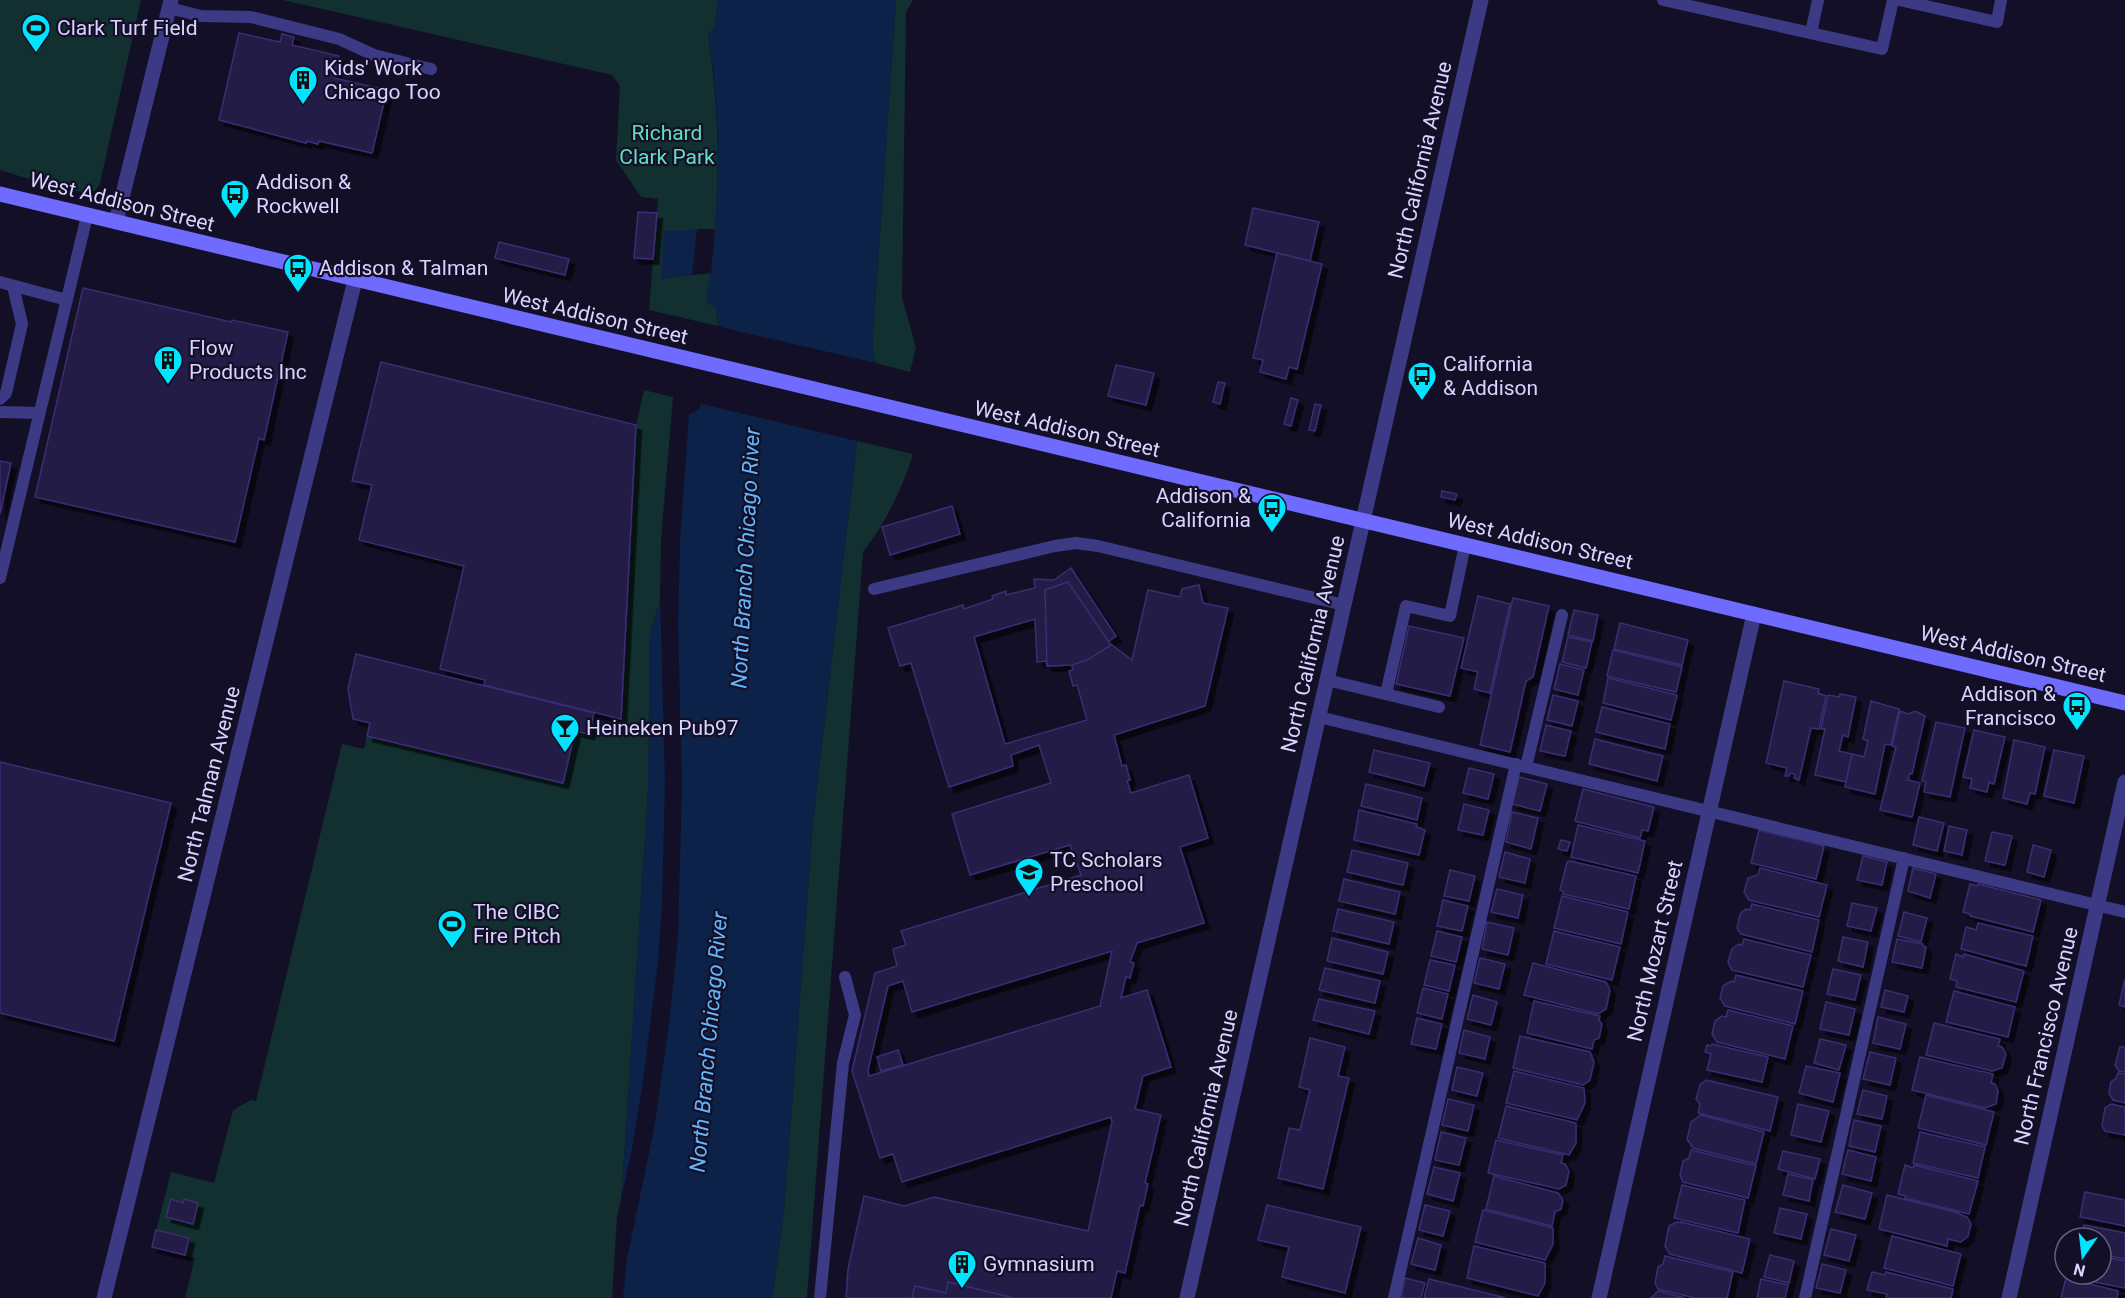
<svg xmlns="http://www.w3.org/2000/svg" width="2125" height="1298" viewBox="0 0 2125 1298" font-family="Roboto,sans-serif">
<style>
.green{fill:#12302f}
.water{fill:#0c2248}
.pier{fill:#130f26}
.building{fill:#241b47;stroke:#3b2d73;stroke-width:1.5;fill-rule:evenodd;filter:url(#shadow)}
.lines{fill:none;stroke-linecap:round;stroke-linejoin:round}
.service{stroke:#3d3a85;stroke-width:12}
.minor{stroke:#3d3a85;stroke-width:15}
.tertiary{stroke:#3d3a85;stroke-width:15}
.secondary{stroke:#6f6bff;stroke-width:15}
.labels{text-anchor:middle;stroke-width:4.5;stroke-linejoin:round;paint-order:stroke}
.poi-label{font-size:21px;fill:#d9d4ff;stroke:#130f26;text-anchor:start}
.park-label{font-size:21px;fill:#5fe0c0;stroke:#130f26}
.street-label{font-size:21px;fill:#d9d4ff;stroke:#130f26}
.water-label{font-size:22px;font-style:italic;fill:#62b6ff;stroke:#130f26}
</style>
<defs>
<filter id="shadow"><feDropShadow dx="5.5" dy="5.5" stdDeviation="0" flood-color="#0009"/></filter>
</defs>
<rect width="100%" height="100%" fill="#130f26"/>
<g class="green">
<path d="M0 0H141L100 183C98 188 96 191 90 192 79 195 16 175 0 170Z"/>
<path d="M283 0H718L715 25 708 36C722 125 720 212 707 301L716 308 718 326 649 310 658 199 641 197 616 160 620 86 612 75Z"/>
<path d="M896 0H913L906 12 902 297 916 348 910 372 876 363 872 349Z"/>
<path d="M644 390 673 397 661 540 660 601 650 632 648 791 615 1298H185L195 1258 152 1247 171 1172 214 1183 233 1110 251 1100 256 1101 342 744 364 749 370 723 353 719 348 689 356 654 594 713 593 720 617 725 621 719 636 425Z"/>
<path d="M857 441 913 454C902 490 886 522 863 552L807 1298H772L784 1211 813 822Z"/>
</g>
<path class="water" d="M718 0H896L872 349 876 363 857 441 813 822 784 1211 772 1298H615L648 791 650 632 680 541 689 414 699 410 701 403 705 404 723 327 718 326 716 308 706 301 710 273 661 279 664 231 715 229C720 164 719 100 708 36L715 25Z"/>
<g class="pier">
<path d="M697 229H715L711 273 692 275Z"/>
<path d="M715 326 876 363 857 441 698 403 703 401 719 329Z"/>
<path d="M677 541H680L678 624 682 783 678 937 669 1024 655 1124 627 1259 623 1298H612L617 1217 632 1149 644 1074 658 962 662 904 665 780 660 591Z"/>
</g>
<g class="building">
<path d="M239 33 280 42 282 34 294 37 292 45 339 56 334 78 387 90 372 153 319 141 318 144 307 141 306 143 219 120Z"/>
<path d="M1253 208 1319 222 1310 261 1245 245Z"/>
<path d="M638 212 657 213 653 259 634 258Z"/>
<path d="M499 242 569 259 565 275 495 258Z"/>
<path d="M1277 253 1322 264 1297 369 1289 367 1286 379 1260 372 1263 360 1253 358Z"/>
<path d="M83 288 231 322 232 320 288 332 264 440 259 438 235 542 35 497Z"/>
<path d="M381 362 636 425 621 719 484 685 485 680 440 669 464 566 359 540 372 485 352 481Z"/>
<path d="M1116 365 1154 373 1146 405 1108 396Z"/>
<path d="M1218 382 1225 383 1220 404 1213 402Z"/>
<path d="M1291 398 1298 400 1291 426 1284 424Z"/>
<path d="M1315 404 1321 405 1315 431 1309 430Z"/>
<path d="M0 461 11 463 0 514Z"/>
<path d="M1442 491 1457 494 1455 500 1441 497Z"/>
<path d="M952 506 960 534 890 555 882 527Z"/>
<path d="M1071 568 1116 636 1108 642 1132 660 1148 590 1180 597 1182 589 1199 585 1203 603 1228 608 1205 706 1114 735 1122 766 1126 765 1130 780 1127 781 1131 793 1189 775 1208 838 1180 847 1204 923 1137 943 1130 962 1134 963 1130 978 1126 977 1121 998 1147 990 1171 1067 1143 1076 1135 1109 1161 1115 1145 1183 1148 1184 1143 1206 1140 1205 1125 1273 1117 1271 1111 1298H846L848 1269 864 1196 904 1206 934 1197 1088 1231 1112 1122 1111 1117 902 1182 893 1154 880 1158 852 1071 875 973 897 966 893 949 906 945 901 931 1081 875 1070 845 970 875 952 814 1051 783 1039 745 1011 755 1013 766 949 787 911 663 900 666 888 628 963 605 964 609 993 599 992 596 1006 591V595L1035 588 1034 579 1054 580ZM1035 619 1037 662 1046 661 1047 666 1072 665 1073 670 1069 671 1073 686 1077 685 1087 720 1005 744 974 637ZM1112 951 1100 1006 869 1076 868 1070 888 986 903 981 912 1012Z"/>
<path d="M1068 582 1111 645 1089 659 1072 665 1047 666 1045 590Z"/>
<path d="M1478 596 1510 604 1490 693 1474 689 1478 672 1461 668Z"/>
<path d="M1513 598 1549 606 1533 677 1526 681 1510 752 1480 745Z"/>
<path d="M1574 610 1598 615 1593 641 1568 635Z"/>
<path d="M1620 623 1688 640 1682 665 1614 649Z"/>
<path d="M1409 626 1464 638 1450 696 1396 684Z"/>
<path d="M1568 637 1592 642 1586 668 1562 662Z"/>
<path d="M1613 650 1682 667 1676 692 1607 676Z"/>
<path d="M356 654 594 713 589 734 575 731 563 783 367 736 370 723 353 719 348 689Z"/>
<path d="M1560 664 1584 670 1578 695 1554 689Z"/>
<path d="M1608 678 1677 695 1671 720 1603 703Z"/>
<path d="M1784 681 1819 689 1818 693 1826 696 1819 729 1811 728 1799 780 1794 778 1795 774 1790 773 1789 776H1785L1787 768 1766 763Z"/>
<path d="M1840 694 1856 697 1848 737 1843 735 1839 751 1852 754 1846 782 1815 775 1825 729H1821L1828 695 1839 697Z"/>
<path d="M1553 695 1578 701 1572 726 1547 720Z"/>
<path d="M1871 701 1899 709 1891 745 1885 744 1875 794 1845 787 1852 754 1864 757 1868 741 1863 739Z"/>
<path d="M1602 707 1670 724 1665 749 1596 732Z"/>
<path d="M1900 711 1909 714 1915 711 1925 716 1912 774 1910 773 1908 780 1920 783 1912 817 1880 810 1896 747 1892 746Z"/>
<path d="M1936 722 1965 728 1950 797 1924 792 1926 782 1922 781Z"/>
<path d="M1546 725 1571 731 1565 756 1540 751Z"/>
<path d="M1974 730 2005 737 1994 784 1989 782 1987 792 1970 788 1972 779 1963 777Z"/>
<path d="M1595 739 1663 756 1657 781 1589 764Z"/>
<path d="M2014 740 2045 747 2035 794 2030 793 2027 804 2003 798Z"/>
<path d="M1374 750 1430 763 1424 786 1369 772Z"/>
<path d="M2054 750 2084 756 2074 803 2044 796Z"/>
<path d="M0 762 171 803 114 1041 0 1013Z"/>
<path d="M1469 768 1494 774 1488 799 1463 793Z"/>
<path d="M1519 777 1547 784 1540 811 1512 804Z"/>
<path d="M1366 784 1422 798 1417 820 1361 806Z"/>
<path d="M1583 789 1654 807 1648 831 1642 830 1640 838 1575 821Z"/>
<path d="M1464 804 1489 810 1483 835 1458 830Z"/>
<path d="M1359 810 1417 824 1416 827 1425 830 1419 855 1354 840Z"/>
<path d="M1512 812 1538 818 1531 849 1506 842Z"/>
<path d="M1919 817 1944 823 1937 851 1913 845Z"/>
<path d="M1578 825 1645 841 1638 873 1571 857Z"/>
<path d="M1949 826 1967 830 1962 855 1944 851Z"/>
<path d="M1759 830 1824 846 1816 879 1751 863Z"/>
<path d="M1992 832 2012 836 2005 865 1985 861Z"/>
<path d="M1561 840 1570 842 1567 851 1558 849Z"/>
<path d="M2033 845 2051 850 2044 877 2027 872Z"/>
<path d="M1352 850 1408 863 1403 885 1347 872Z"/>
<path d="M1505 852 1530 859 1525 883 1499 877Z"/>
<path d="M1863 856 1887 862 1882 885 1857 880Z"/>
<path d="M1570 861 1636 876 1629 909 1563 894V891L1560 890 1567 862Z"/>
<path d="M1760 868 1827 885 1819 917 1749 900 1744 892 1748 878 1758 875Z"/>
<path d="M1913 868 1936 874 1930 898 1908 891Z"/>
<path d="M1450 870 1475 876 1469 901 1444 896Z"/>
<path d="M1344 879 1400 892 1395 914 1339 901Z"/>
<path d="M1970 884 1977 886 1978 884 2041 900 2033 932 1970 916V914L1963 912Z"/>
<path d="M1497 889 1523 895 1518 918 1491 912Z"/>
<path d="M1562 896 1628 912 1621 944 1554 928Z"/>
<path d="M1443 900 1468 906 1462 931 1437 926Z"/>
<path d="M1852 903 1877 908 1871 931 1847 926Z"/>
<path d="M1752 904 1819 920 1812 952 1741 934 1737 928 1740 914 1746 909 1750 910Z"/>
<path d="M1338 909 1394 922 1389 944 1333 931Z"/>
<path d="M1904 912 1927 918 1921 942 1898 936Z"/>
<path d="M1487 922 1514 928 1508 955 1482 949Z"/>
<path d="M1978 923 2033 936 2026 966 1961 949 1966 927 1976 930Z"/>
<path d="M1437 931 1462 937 1456 962 1431 956Z"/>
<path d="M1554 931 1620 947 1612 980 1546 964Z"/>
<path d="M1843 937 1868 942 1863 967 1838 961Z"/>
<path d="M1332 938 1388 952 1383 974 1327 961Z"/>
<path d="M1744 939 1811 955 1803 987 1732 970 1728 962 1732 949 1739 944 1742 945Z"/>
<path d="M1897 939 1923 944V946L1926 947 1922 968 1892 962Z"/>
<path d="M1956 954 1963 957 1964 954 2024 971 2016 1002 1956 987 1957 981 1950 979Z"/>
<path d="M1480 958 1505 964 1499 989 1474 983Z"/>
<path d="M1430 960 1455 965 1449 991 1424 985Z"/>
<path d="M1533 963 1606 982 1610 990 1606 1009 1598 1014 1524 995Z"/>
<path d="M1325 968 1380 981 1375 1003 1319 990Z"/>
<path d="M1833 969 1861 975 1855 1000 1827 994Z"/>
<path d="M1736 975 1803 991 1795 1024 1725 1006 1720 998 1723 986 1731 981 1734 982Z"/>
<path d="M2125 979V1007L2119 1005Z"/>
<path d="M1423 988 1448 994 1442 1019 1417 1013Z"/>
<path d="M1885 990 1908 996 1904 1012 1881 1007Z"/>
<path d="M1954 991 2015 1007 2008 1037 1946 1022Z"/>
<path d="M1473 995 1497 1002 1491 1025 1467 1019Z"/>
<path d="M1319 999 1375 1011 1369 1034 1313 1020Z"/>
<path d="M1534 1001 1600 1016 1599 1020 1602 1024 1599 1038 1594 1040 1592 1049 1527 1033Z"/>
<path d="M1826 1002 1855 1009 1849 1035 1820 1029Z"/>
<path d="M1728 1010 1793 1026 1785 1059 1717 1042 1712 1034 1715 1021 1722 1016 1726 1017Z"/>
<path d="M1878 1017 1906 1024 1900 1049 1873 1043Z"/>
<path d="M1417 1018 1442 1024 1436 1049 1411 1044Z"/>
<path d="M1934 1023 2000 1039 1998 1046 2002 1047 2006 1054 2002 1068 1992 1071 1926 1055Z"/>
<path d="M1464 1030 1490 1037 1485 1059 1459 1053Z"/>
<path d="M1520 1036 1590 1052 1594 1062 1590 1080 1583 1085 1513 1068Z"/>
<path d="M1310 1038 1345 1047 1338 1076 1349 1078 1323 1189 1278 1178 1289 1128 1300 1130 1310 1090 1299 1087Z"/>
<path d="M1820 1039 1846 1045 1839 1070 1814 1063Z"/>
<path d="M1712 1044 1768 1057 1762 1082 1707 1070 1711 1054 1705 1052 1707 1045 1711 1046Z"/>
<path d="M2120 1047H2125V1072L2119 1071 2115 1065Z"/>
<path d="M898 1050 903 1065 881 1071 877 1057Z"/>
<path d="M1870 1052 1896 1058 1890 1085 1863 1079Z"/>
<path d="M1920 1057 1993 1074 1991 1083 1995 1084 1998 1091 1996 1104 1985 1108 1912 1090Z"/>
<path d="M1806 1066 1840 1073 1833 1102 1799 1093Z"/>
<path d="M1457 1067 1483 1073 1477 1096 1452 1090Z"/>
<path d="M1514 1071 1584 1088 1585 1103 1577 1120 1506 1103Z"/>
<path d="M2118 1073 2125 1074V1103L2113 1100 2109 1093 2111 1082 2116 1078Z"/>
<path d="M1706 1080 1778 1097 1770 1131 1698 1113 1700 1104 1696 1099 1700 1085Z"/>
<path d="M1863 1090 1887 1096 1882 1119 1857 1114Z"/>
<path d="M1926 1095 1994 1112 1986 1145 1918 1128Z"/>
<path d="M1448 1099 1474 1105 1468 1131 1442 1125Z"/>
<path d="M1798 1104 1829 1111 1821 1142 1791 1135Z"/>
<path d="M2111 1104 2125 1107V1135L2105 1131 2102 1126 2105 1108Z"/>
<path d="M1506 1106 1576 1123V1143L1569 1155 1498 1138Z"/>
<path d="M1701 1115 1764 1132 1756 1164 1693 1148 1687 1139 1691 1122Z"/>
<path d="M1854 1120 1881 1126 1875 1152 1849 1146Z"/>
<path d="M1441 1132 1466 1138 1459 1165 1435 1160Z"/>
<path d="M1920 1132 1985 1147 1978 1178 1913 1163Z"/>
<path d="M1496 1140 1563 1155 1561 1163 1565 1164 1569 1171 1566 1185 1559 1189 1488 1173Z"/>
<path d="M1691 1150 1756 1166 1748 1198 1683 1182 1680 1175 1683 1161 1689 1158Z"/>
<path d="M1848 1150 1876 1157 1871 1181 1842 1174Z"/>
<path d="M1783 1151 1820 1159 1815 1179 1778 1169Z"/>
<path d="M1905 1165 1913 1168 1914 1165 1978 1181 1969 1214 1905 1198 1906 1196 1898 1194Z"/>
<path d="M1434 1167 1460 1173 1453 1201 1427 1194Z"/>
<path d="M1788 1174 1813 1180 1809 1201 1783 1195Z"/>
<path d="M1494 1176 1558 1193 1563 1200 1561 1209 1555 1212 1552 1226 1486 1209Z"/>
<path d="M1682 1185 1745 1200 1738 1233 1674 1218Z"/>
<path d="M1843 1185 1872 1193 1865 1219 1835 1212Z"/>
<path d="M2085 1192 2125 1200V1226L2080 1217Z"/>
<path d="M1887 1195 1959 1213V1214L1967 1217 1971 1224 1968 1236 1961 1242 1948 1239 1947 1246 1879 1229Z"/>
<path d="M171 1199 183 1203 184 1199 198 1203 193 1224 166 1217Z"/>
<path d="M1267 1205 1361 1227 1345 1293 1282 1277 1289 1247 1258 1240Z"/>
<path d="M1425 1205 1450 1211 1443 1236 1419 1230Z"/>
<path d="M1780 1208 1807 1214 1801 1239 1774 1233Z"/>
<path d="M1483 1210 1553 1228V1244L1545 1260 1475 1242Z"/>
<path d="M1677 1222 1681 1223V1222L1750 1239 1742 1273 1670 1254 1665 1246 1669 1226Z"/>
<path d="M2084 1225 2125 1233V1259L2101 1254V1238H2081Z"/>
<path d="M1831 1229 1856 1235 1849 1261 1824 1255Z"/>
<path d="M156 1230 189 1238 185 1255 152 1247Z"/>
<path d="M1892 1236 1961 1254 1953 1286 1884 1268Z"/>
<path d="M1418 1238 1441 1245 1435 1270 1411 1264Z"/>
<path d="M1474 1246 1545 1263V1283L1538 1296 1467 1278Z"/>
<path d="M1770 1255 1794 1261 1789 1283 1764 1277Z"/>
<path d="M1665 1256 1733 1272 1727 1298H1695L1658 1289 1655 1283 1658 1267 1663 1264Z"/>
<path d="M2101 1256 2125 1261V1288L2073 1278V1274H2101Z"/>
<path d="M1822 1264 1846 1270 1840 1293 1816 1288Z"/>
<path d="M1872 1272 1885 1275 1886 1272 1953 1289 1951 1298H1886L1887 1294 1867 1290Z"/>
<path d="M1405 1278 1425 1283 1421 1298H1401Z"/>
<path d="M2066 1278 2118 1291 2117 1298H2061Z"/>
<path d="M1429 1279 1506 1298H1424Z"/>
<path d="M1761 1279 1788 1285 1785 1298H1757Z"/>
<path d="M948 1282 1014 1298H912L915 1286 946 1293Z"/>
<path d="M1658 1291 1685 1298H1651Z"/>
</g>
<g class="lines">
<g class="service">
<path d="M1663 0 1882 49 1893 0"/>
<path d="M1899 0 1997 22 2001 0"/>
<path d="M169 8 201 16 251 17 339 39 374 55 431 69"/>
<path d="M1811 33 1818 0"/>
<path d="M0 282 67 300"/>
<path d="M0 399 6 393 22 324 13 286"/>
<path d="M0 412 39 413"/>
<path d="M0 578 87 216"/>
<path d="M874 589 1055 546 1076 543 1098 546 1344 605"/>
<path d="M1327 680 1439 707"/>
<path d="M1386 694 1406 606 1450 616 1465 545"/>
<path d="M1319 717 2125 912"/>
<path d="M1526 767 1562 615"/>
<path d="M820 1298 843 1063 855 1015 845 977"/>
<path d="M1394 1298 1516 764"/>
<path d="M1805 1298 1904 858"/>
</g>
<g class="minor">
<path d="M116 222 171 0"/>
<path d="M104 1298 355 280"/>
<path d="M1599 1298 1754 614"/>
<path d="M2009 1298 2125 782"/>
</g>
<path class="tertiary" d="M1187 1298 1481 0"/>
<path class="secondary" d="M0 194 2125 703"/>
</g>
<defs>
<g id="stadium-pin" transform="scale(1.5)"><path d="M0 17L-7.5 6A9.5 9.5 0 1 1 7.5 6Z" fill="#00e5ff" stroke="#130f26"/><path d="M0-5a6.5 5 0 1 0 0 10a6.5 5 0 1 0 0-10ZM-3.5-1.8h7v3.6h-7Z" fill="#111"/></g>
<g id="building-pin" transform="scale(1.5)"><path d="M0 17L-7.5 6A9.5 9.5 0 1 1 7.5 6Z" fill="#00e5ff" stroke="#130f26"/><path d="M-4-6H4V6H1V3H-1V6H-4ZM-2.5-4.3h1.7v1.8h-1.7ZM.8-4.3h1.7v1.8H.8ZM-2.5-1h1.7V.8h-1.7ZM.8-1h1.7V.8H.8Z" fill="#111"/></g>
<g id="bus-pin" transform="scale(1.5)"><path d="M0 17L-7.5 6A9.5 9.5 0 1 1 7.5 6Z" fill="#00e5ff" stroke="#130f26"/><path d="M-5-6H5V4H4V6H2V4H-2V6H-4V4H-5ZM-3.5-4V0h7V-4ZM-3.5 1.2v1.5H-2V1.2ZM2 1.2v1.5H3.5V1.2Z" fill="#111"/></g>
<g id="bar-pin" transform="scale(1.5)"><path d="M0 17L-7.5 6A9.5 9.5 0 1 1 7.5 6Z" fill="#00e5ff" stroke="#130f26"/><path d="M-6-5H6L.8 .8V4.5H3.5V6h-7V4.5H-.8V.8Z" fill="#111"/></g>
<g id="school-pin" transform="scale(1.5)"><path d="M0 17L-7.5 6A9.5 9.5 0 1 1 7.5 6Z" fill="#00e5ff" stroke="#130f26"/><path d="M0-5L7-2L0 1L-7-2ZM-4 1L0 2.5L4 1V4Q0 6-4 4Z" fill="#111"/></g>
</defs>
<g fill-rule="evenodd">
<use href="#stadium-pin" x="36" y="28"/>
<use href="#building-pin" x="303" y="80"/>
<use href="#bus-pin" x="235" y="194"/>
<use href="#bus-pin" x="298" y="268"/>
<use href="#building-pin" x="168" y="360"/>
<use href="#bus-pin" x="1422" y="376"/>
<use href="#bus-pin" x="1272" y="508"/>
<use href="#bus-pin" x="2077" y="706"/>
<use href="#bar-pin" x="565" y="728"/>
<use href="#school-pin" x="1029" y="872"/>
<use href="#stadium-pin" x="452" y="924"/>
<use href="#building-pin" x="962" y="1264"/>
</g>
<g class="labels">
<g class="poi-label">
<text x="57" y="35">Clark Turf Field</text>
<text x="324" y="75">Kids' Work<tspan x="324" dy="24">Chicago Too</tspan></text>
<text x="256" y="189">Addison &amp;<tspan x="256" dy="24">Rockwell</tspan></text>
<text x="319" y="275">Addison &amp; Talman</text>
<text x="189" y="355">Flow<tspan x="189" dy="24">Products Inc</tspan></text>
<text x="1443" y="371">California<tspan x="1443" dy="24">&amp; Addison</tspan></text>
<text x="1251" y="503" text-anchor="end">Addison &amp;<tspan x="1251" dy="24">California</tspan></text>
<text x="2056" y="701" text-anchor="end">Addison &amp;<tspan x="2056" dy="24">Francisco</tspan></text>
<text x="586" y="735">Heineken Pub97</text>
<text x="1050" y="867">TC Scholars<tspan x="1050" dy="24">Preschool</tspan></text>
<text x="473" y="919">The CIBC<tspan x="473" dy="24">Fire Pitch</tspan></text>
<text x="983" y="1271">Gymnasium</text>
</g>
<g class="park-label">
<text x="667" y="140">Richard<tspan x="667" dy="24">Clark Park</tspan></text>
</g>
<g class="street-label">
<text transform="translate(1420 170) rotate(-77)" y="7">North California Avenue</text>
<text transform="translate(122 202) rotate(14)" y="7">West Addison Street</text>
<text transform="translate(595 316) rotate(13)" y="7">West Addison Street</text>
<text transform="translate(1067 429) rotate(13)" y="7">West Addison Street</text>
<text transform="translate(1540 541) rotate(13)" y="7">West Addison Street</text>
<text transform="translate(1313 644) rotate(-77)" y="7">North California Avenue</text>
<text transform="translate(2013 654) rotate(13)" y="7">West Addison Street</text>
<text transform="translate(209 784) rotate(-76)" y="7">North Talman Avenue</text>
<text transform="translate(1655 951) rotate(-77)" y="7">North Mozart Street</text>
<text transform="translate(2046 1036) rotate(-77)" y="7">North Francisco Avenue</text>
<text transform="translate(1206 1118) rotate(-77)" y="7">North California Avenue</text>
</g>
<g class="water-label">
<text transform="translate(745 558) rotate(-87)" y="8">North Branch Chicago River</text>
<text transform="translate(708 1042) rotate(-85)" y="8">North Branch Chicago River</text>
</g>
</g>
<g transform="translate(2083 1256) rotate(194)"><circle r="28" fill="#130f26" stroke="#625e7d" stroke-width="1.5"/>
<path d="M0-4.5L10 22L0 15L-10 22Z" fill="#00e5ff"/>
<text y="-9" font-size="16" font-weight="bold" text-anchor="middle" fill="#d9d4ff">N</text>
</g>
</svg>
